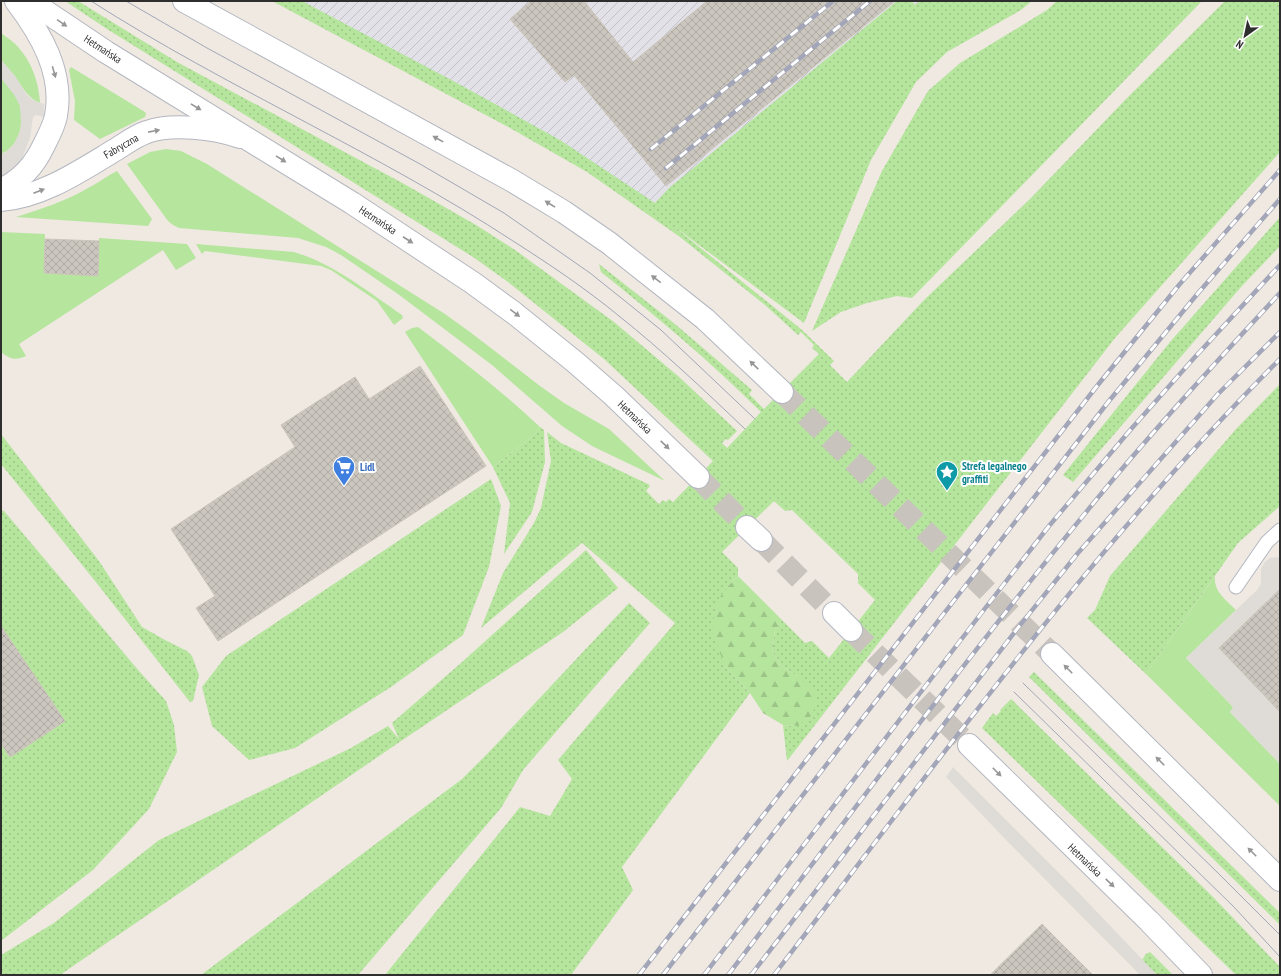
<svg xmlns="http://www.w3.org/2000/svg" width="1281" height="976" viewBox="0 0 1281 976" font-family="'PT Sans Narrow',sans-serif">
<style>
.industrial{fill:url(#industrial-furrows)}
.grass{fill:url(#grass-dots)}
.forest{fill:url(#forest-firs)}
.garden{fill:#b6e59e}
.plaza{fill:#dfdcd8}
.building{fill:url(#building-cross-hatch);stroke:#cbc5ba}
.lines{fill:none;stroke-linecap:round;stroke-linejoin:round}
.secondary-tunnel{stroke:#c8c4bd;stroke-width:22;stroke-dasharray:22 11;stroke-linecap:butt}
.service-casing{stroke:#b4b7c1;stroke-width:15}
.minor-casing{stroke:#b4b7c1;stroke-width:24}
.secondary-casing{stroke:#b4b7c1;stroke-width:24}
.service{stroke:#fff;stroke-width:13}
.minor{stroke:#fff;stroke-width:22}
.secondary{stroke:#fff;stroke-width:22}
.tram{stroke:#a3a6b8;stroke-width:1}
.rail-casing{stroke:#a3a6b8;stroke-width:4.5}
.rail{stroke:#fff;stroke-width:3;stroke-dasharray:9;stroke-linecap:butt}
.oneway{fill:#969696}
.labels{text-anchor:middle;stroke-width:4;stroke-linejoin:round;paint-order:stroke}
.street-label{font-size:11px;fill:#2e2e2e;stroke:#fff}
.culture-label{font-size:11px;font-weight:bold;fill:#0d838f;stroke:#fff;text-anchor:start}
.shop-label{font-size:11px;font-weight:bold;fill:#366cbe;stroke:#fff;text-anchor:start}
</style>
<defs>
<pattern id="industrial-furrows" width="10" height="10" patternUnits="userSpaceOnUse"><rect width="10" height="10" fill="#e3e1e8"/><path d="M-1 1l2-2M0 10L10 0M9 11l2-2" fill="none" stroke="#c3c1c7"/></pattern>
<pattern id="grass-dots" width="8" height="8" patternUnits="userSpaceOnUse"><rect width="8" height="8" fill="#b6e59e"/><path d="M2 2h.1M6 6h.1" fill="none" stroke="#9dc588" stroke-width="1.8" stroke-linecap="round"/></pattern>
<pattern id="forest-firs" width="22" height="20" patternUnits="userSpaceOnUse"><rect width="22" height="20" fill="#b6e59e"/><path d="M5 1l3.5 6h-7zM16 11l3.5 6h-7z" fill="#9dc588"/></pattern>
<pattern id="building-cross-hatch" width="8" height="8" patternUnits="userSpaceOnUse"><rect width="8" height="8" fill="#cbc7bf"/><path d="M0 0l8 8M0 8l8-8" fill="none" stroke="#afaba4"/></pattern>
</defs>
<rect width="100%" height="100%" fill="#efe9e1"/>
<path class="industrial" d="M284 1H920L659 215 558 148Z"/>
<g class="grass">
<path d="M65 1H78L177 62 406 185 476 225 515 250 614 322 678 376 737 431 728 440 726 439 722 443 727 448 761 412C711 362 656 316 601 272L599 264 675 324 752 390 749 394 764 409 819 354 812 348 814 345 801 332 798 335 765 305 680 237 587 172 510 128 272 1H302L457 83 560 140 655 203 669 188 897 1H912L915 5 920 1H1032L1021 10 947 52 916 82 871 160 804 323 672 225 801 329 834 361 830 365 847 382 924 300 1030 199 1126 99 1225 1H1280V152L1115 338 787 761 783 725 797 726 798 677 781 665 772 651 775 631 782 620 805 643 812 641 829 658 875 600 858 583V574L792 510 785 511 774 501 722 552 738 568V576L728 586 725 666 750 693 622 867 633 890 571 975H385L520 807 550 816 572 779 558 760 675 623 582 543 481 628 503 573 534 523 541 508 551 461 547 432 561 443 648 484 650 486 646 491 659 504 663 500 666 502 669 499 673 502 713 461 604 359 508 282 473 257 107 29Z"/>
<path d="M1057 1H1202L912 298 897 296 867 303 841 312 812 331 882 171 928 91 960 63 1047 10Z"/>
<path d="M1280 217V246L1241 287 1073 482 1063 475 1170 342Z"/>
<path d="M1280 384V506L1238 543 1146 674 1087 618 1095 610 1110 576 1236 429Z"/>
<path d="M540 427 544 430 545 462 532 512 504 554 510 503 493 467 535 434Z"/>
<path d="M1 434 99 561 142 627 165 640 187 651 192 656 199 675 193 701 190 702 99 586 1 464Z"/>
<path d="M491 479 501 506 489 567 463 635 391 687 295 748 249 760 212 726 202 687 226 656Z"/>
<path d="M1 510 4 511 139 671 166 701 174 725 177 752 149 809 93 870 1 941V744L10 757 65 721 1 626Z"/>
<path d="M586 550 618 588 563 632 401 741 60 975H1V955L54 923 159 840 351 748 388 726 399 739 392 723 461 663Z"/>
<path d="M629 603 650 623 523 770 501 808 358 975H201L462 779 489 752Z"/>
<path d="M1034 672 1280 913V925L1029 677Z"/>
<path d="M1011 699 1214 898 1280 967V975H1236L982 728 993 713 996 716 1001 711 1000 710Z"/>
<path d="M1150 952 1173 975H1157L1142 960 1146 954Z"/>
</g>
<path class="forest" d="M738 576 782 620 775 631 772 651 781 665 798 677 815 694V707L810 717 797 726 783 725 763 713 750 693 725 666 712 632 716 603 728 586Z"/>
<g class="garden">
<path d="M1 33C6 37 13 41 18 47 32 62 39 83 40 103 28 98 23 88 16 78 11 71 6 66 1 60Z"/>
<path d="M71 67 145 112 146 114 145 117 100 139 74 120 75 101 69 70Z"/>
<path d="M1 78C8 86 17 96 20 106 25 124 19 147 1 154Z"/>
<path d="M166 149 181 151 207 164 445 314 470 332 540 386 564 403 609 429 665 481 592 446 562 426 492 365 398 294 341 255 326 247 298 238 179 228 173 225 168 221 127 164 150 152Z"/>
<path d="M117 171 152 219 148 226 16 217C41 209 66 201 88 188 98 183 107 176 117 171Z"/>
<path d="M1 232 45 234 44 273 98 276 99 238 187 244 196 258 176 270 163 250 19 344 26 356C15 361 10 359 1 352Z"/>
<path d="M196 244 294 252C334 264 367 291 402 315L403 318 394 325 377 301 331 270 321 266 205 251 202 254Z"/>
<path d="M418 327C460 359 502 391 540 427L535 434 493 467 405 332 412 328Z"/>
<path d="M1215 576C1213 591 1226 600 1236 610L1186 658 1234 708 1230 712 1280 764V806L1146 674Z"/>
</g>
<g class="plaza">
<path d="M1 60 15 76 27 95 33 100 44 104V117L36 115 33 117 30 138 21 161 17 166 1 177V154L6 152 14 144 20 131 21 123 20 106 15 96 1 78Z"/>
<path d="M1276 557 1280 558V604L1272 596 1219 648 1280 712V764L1230 712 1233 707 1186 658 1258 589 1261 583V569L1265 562 1270 558Z"/>
<path d="M953 767 1078 892 1157 975H1140L1007 841 946 777Z"/>
</g>
<g class="building">
<path d="M531 1H584L633 62 707 1H895L666 186 574 75 565 82 510 19Z"/>
<path d="M45 239 99 241 98 276 44 273Z"/>
<path d="M420 366 486 466 218 641 196 608 215 596 171 529 295 447 281 425 355 377 369 399Z"/>
<path d="M1280 589V712L1219 648Z"/>
<path d="M1 626 65 721 10 757 1 744Z"/>
<path d="M1042 924 1093 975H990Z"/>
</g>
<g class="lines">
<g class="secondary-tunnel">
<path d="M782 392 1052 654"/>
<path d="M698 477 747 527"/>
<path d="M761 540 834 613"/>
<path d="M851 630 969 745"/>
</g>
<g class="service-casing">
<path id="service" d="M1236 587 1267 542 1280 530"/>
</g>
<g class="minor-casing">
<g id="minor">
<path d="M1 190C22 179 34 166 44 145 49 135 54 126 56 116 64 73 41 34 16 1"/>
<path d="M1 200C42 197 80 171 115 150 125 144 135 136 147 132 172 123 215 128 240 137"/>
</g>
</g>
<g class="secondary-casing">
<g id="secondary">
<path d="M30 1 106 52 352 203 473 283 514 313 575 362 614 396 698 477"/>
<path d="M184 1 511 180 564 212 609 243 705 319 782 392"/>
<path d="M747 527 761 540"/>
<path d="M834 613 851 630"/>
<path d="M1052 654 1280 880"/>
<path d="M969 745 1149 921 1201 975"/>
</g>
</g>
<use href="#service" class="service"/>
<use href="#minor" class="minor"/>
<use href="#secondary" class="secondary"/>
<g class="tram">
<path d="M91 1C227 88 377 152 513 241 549 264 585 288 619 316 663 351 704 390 745 429"/>
<path d="M126 1 207 48 420 164 504 213 590 273 630 305 661 330 755 419"/>
<path d="M1023 683 1218 873 1280 935"/>
<path d="M1014 692 1234 907 1280 957"/>
</g>
<g class="rail-casing">
<g id="rail">
<path d="M651 149 833 1"/>
<path d="M666 168 870 1"/>
<path d="M639 975 1097 386 1179 285 1280 170"/>
<path d="M663 975 1109 401 1199 292 1280 199"/>
<path d="M704 975 983 611 1049 526 1132 428 1195 357 1280 265"/>
<path d="M728 975C851 814 972 650 1101 494 1158 425 1219 359 1280 293"/>
<path d="M751 975 1017 629 1078 553 1218 394 1280 332"/>
<path d="M774 975C936 764 1092 547 1280 359"/>
</g>
</g>
<use href="#rail" class="rail"/>
</g>
<defs><path id="oneway-solid" d="M-6-.8H1V-3.2L6.5 0L1 3.2V.8H-6Z"/></defs>
<g class="oneway">
<use href="#oneway-solid" transform="translate(62 23) rotate(34)"/>
<use href="#oneway-solid" transform="translate(54 72) rotate(74)"/>
<use href="#oneway-solid" transform="translate(196 107) rotate(31)"/>
<use href="#oneway-solid" transform="translate(154 131) rotate(-11)"/>
<use href="#oneway-solid" transform="translate(438 139) rotate(-151)"/>
<use href="#oneway-solid" transform="translate(281 159) rotate(32)"/>
<use href="#oneway-solid" transform="translate(39 191) rotate(-21)"/>
<use href="#oneway-solid" transform="translate(550 204) rotate(-148)"/>
<use href="#oneway-solid" transform="translate(408 240) rotate(33)"/>
<use href="#oneway-solid" transform="translate(656 279) rotate(-142)"/>
<use href="#oneway-solid" transform="translate(515 313) rotate(37)"/>
<use href="#oneway-solid" transform="translate(754 365) rotate(-136)"/>
<use href="#oneway-solid" transform="translate(665 445) rotate(44)"/>
<use href="#oneway-solid" transform="translate(1068 669) rotate(-135)"/>
<use href="#oneway-solid" transform="translate(1160 761) rotate(-135)"/>
<use href="#oneway-solid" transform="translate(997 772) rotate(45)"/>
<use href="#oneway-solid" transform="translate(1252 852) rotate(-135)"/>
<use href="#oneway-solid" transform="translate(1110 883) rotate(44)"/>
</g>
<defs>
<g id="supermarket-pin" transform="scale(1.15)"><path d="M0 17L-7.5 6A9.5 9.5 0 1 1 7.5 6Z" fill="#3f7fe0" stroke="#fff"/><path d="M-6-5.5h2.5l.6 2H6L4.5 2H-2.5L-4.4-4H-6ZM-1.5 3.2a1.3 1.3 0 1 0 .1 0ZM3 3.2a1.3 1.3 0 1 0 .1 0Z" fill="#fff"/></g>
<g id="sight-pin" transform="scale(1.15)"><path d="M0 17L-7.5 6A9.5 9.5 0 1 1 7.5 6Z" fill="#0f9aa8" stroke="#fff"/><path d="M0-6L1.8-2.2L6-1.7L2.9 1.2L3.7 5.4L0 3.3L-3.7 5.4L-2.9 1.2L-6-1.7L-1.8-2.2Z" fill="#fff"/></g>
</defs>
<g fill-rule="evenodd">
<use href="#supermarket-pin" x="344" y="467"/>
<use href="#sight-pin" x="947" y="472"/>
</g>
<g class="labels">
<g class="street-label">
<text transform="translate(103 49) rotate(33)" y="4">Hetmańska</text>
<text transform="translate(121 146) rotate(-30)" y="4">Fabryczna</text>
<text transform="translate(378 220) rotate(33)" y="4">Hetmańska</text>
<text transform="translate(635 417) rotate(44)" y="4">Hetmańska</text>
<text transform="translate(1085 860) rotate(44)" y="4">Hetmańska</text>
</g>
<g class="culture-label">
<text x="962" y="470">Strefa legalnego<tspan x="962" dy="13">graffiti</tspan></text>
</g>
<g class="shop-label">
<text x="360" y="471">Lidl</text>
</g>
</g>
<rect width="1281" height="976" fill="none" stroke="#2e2e2e" stroke-width="4"/>
<g transform="translate(1245 36) rotate(213)" stroke="#ffffff" stroke-width="3" paint-order="stroke">
<path d="M0-3L7 15L0 10L-7 15Z" fill="#2e2e2e"/>
<text y="-6" font-size="11" font-weight="bold" text-anchor="middle" fill="#2e2e2e">N</text>
</g>
</svg>
